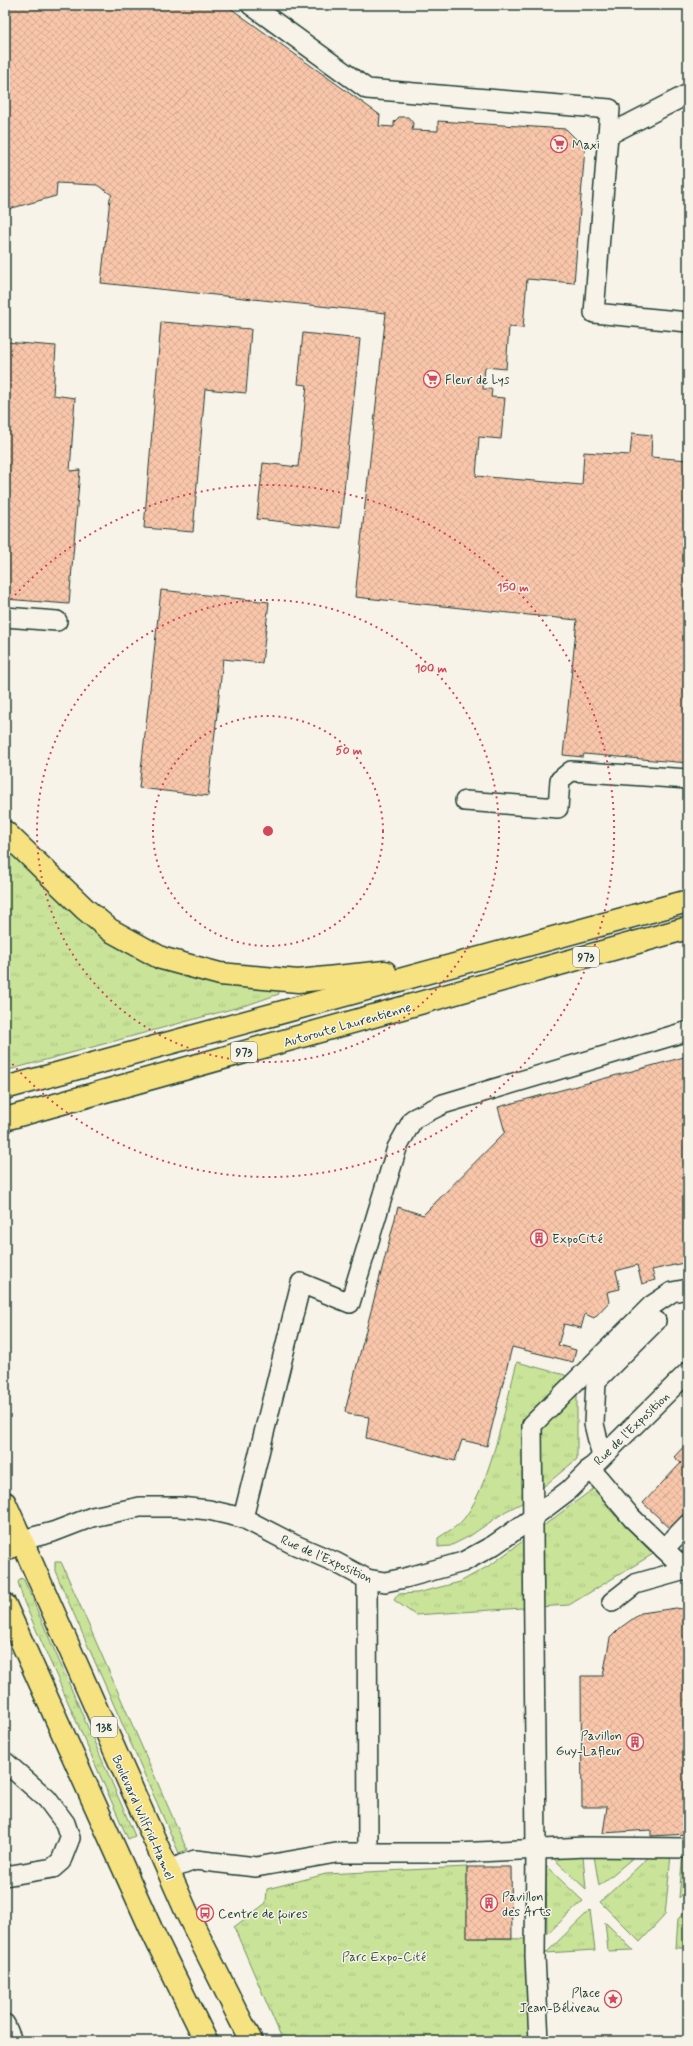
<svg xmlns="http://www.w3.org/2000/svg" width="693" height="2046" viewBox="0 0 693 2046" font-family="Mynerve,sans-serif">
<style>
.grass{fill:url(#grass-tufts);stroke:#749066}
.building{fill:url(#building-cross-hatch);stroke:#1f3d34}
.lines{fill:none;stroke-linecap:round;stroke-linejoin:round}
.minor-casing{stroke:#1f3d34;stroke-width:22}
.major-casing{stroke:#1f3d34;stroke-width:25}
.highway-casing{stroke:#1f3d34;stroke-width:25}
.minor{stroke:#f7f3e8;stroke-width:19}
.major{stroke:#f7e281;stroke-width:22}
.highway{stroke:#f7e281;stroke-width:22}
.ring{fill:none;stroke:#d1495b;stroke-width:2;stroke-dasharray:2 4}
.labels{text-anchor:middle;stroke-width:3;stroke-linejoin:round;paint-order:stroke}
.shield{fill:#f7f3e8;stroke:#60746a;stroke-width:1}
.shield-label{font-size:12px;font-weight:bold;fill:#1f3d34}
.poi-label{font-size:13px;fill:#1f3d34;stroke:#f7f3e8;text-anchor:start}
.street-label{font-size:13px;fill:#1f3d34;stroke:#f7f3e8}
.park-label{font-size:13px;fill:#385643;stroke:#f7f3e8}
.centre{fill:#d1495b;stroke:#f7f3e8;stroke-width:2}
.ring-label{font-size:12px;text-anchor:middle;font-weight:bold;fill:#d1495b;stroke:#f7f3e8;stroke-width:3;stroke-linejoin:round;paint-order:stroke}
</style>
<defs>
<pattern id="grass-tufts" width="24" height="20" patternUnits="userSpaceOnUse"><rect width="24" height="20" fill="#c9e399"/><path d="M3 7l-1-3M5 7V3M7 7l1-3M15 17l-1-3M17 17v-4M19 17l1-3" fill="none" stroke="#acc484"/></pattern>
<pattern id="building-cross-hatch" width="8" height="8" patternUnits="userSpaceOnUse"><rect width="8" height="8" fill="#f9c6aa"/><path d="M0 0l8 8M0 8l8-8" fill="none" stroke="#d5ab93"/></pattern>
</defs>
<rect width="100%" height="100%" fill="#f7f3e8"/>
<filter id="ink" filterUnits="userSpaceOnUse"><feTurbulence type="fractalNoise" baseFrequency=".025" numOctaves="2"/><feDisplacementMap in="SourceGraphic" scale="8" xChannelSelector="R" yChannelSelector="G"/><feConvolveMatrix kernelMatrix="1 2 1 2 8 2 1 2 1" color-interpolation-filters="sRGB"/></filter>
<g filter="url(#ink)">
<g class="grass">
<path d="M5 843 111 940 278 988 279 994 250 1004 5 1071Z"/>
<path d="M517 1362 565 1375 577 1388V1459L526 1501 506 1511 470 1536 450 1546 438 1547V1538C445 1533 453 1529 459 1524 488 1497 506 1403 517 1362Z"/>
<path d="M593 1489H598L604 1494 610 1510 653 1554 569 1605 415 1615 394 1600 398 1594 417 1593 460 1582 492 1564Z"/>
<path d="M55 1562H61L62 1564 187 1850 179 1853 55 1571Z"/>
<path d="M21 1578 24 1580 135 1836 128 1839 24 1602 18 1582Z"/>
<path d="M683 1853 688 1859V1889L679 1898Z"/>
<path d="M651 1855H671L665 1915 640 1942 600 1902Z"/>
<path d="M583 1856 586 1889 553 1858Z"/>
<path d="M594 1856H635L599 1886Z"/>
<path d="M546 1866 583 1901 547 1934Z"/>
<path d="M467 1867V1938L530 1939 532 2041H283L234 1927 266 1903 267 1889 326 1874Z"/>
<path d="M688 1908V1948H676L678 1919Z"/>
<path d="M590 1910 595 1950 546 1953Z"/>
<path d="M605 1922 633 1950 608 1951Z"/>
</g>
<g class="building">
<path d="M5 5H226L380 115 379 126 394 127V122L399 117H408L413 123 412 130 438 131V121L566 129 585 148 574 283 527 279 523 328 509 327 506 369 485 367 483 389H492L491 397 505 398 501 439 479 437 476 476 582 485 584 452 630 455 632 433 652 435 651 457 688 460V763L584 754 583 757 563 755 577 620 355 597 386 313 101 283 110 198 112 195 97 185 57 183 56 196 5 210Z"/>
<path d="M161 322 251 329 246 393 205 389 193 532 144 528Z"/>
<path d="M303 333 360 339 340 528 257 519 263 463 298 467 307 385 298 384Z"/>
<path d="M5 342 56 346 53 395 75 398 70 471 80 470 69 604 5 599Z"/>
<path d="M161 590 269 602 262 663 223 659 208 796 139 788Z"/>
<path d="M688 1056V1262L652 1270 655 1280 642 1284 637 1265 616 1271 620 1289 607 1292 609 1302 594 1318 585 1314 581 1328 564 1324 558 1345 576 1350 573 1362 512 1347 487 1446 462 1440 455 1461 366 1438 369 1417 348 1414 345 1411 398 1207 423 1215 505 1132 498 1107Z"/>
<path d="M688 1442V1511L671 1529 643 1503 681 1463 674 1457Z"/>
<path d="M676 1608 688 1610V1834L651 1836V1830L603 1833 607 1807H582L581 1676H603L610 1638 620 1628 641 1613Z"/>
<path d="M467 1867H511L512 1938H467Z"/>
</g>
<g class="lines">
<g class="minor-casing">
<g id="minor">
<path d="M251 5 367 89 610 109 594 313 688 322"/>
<path d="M608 135 688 94"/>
<path d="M5 617 57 621"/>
<path d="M465 801 558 808 560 780 571 771 688 779"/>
<path d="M602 1457 594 1424 596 1381 656 1321"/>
<path d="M590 1468 632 1518 688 1572"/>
<path d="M243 1518 301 1283 350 1303 397 1148 413 1119 443 1104 688 1031"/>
<path d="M22 1540 53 1532 92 1517 140 1507H179L209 1510 243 1518 293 1544 335 1562 367 1579 385 1582 405 1578 463 1562 494 1545 524 1524 569 1490 688 1372"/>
<path d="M664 1549 688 1524"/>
<path d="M367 1579 368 1852"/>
<path d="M612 1602 635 1584 685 1570"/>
<path d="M5 1762 47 1799 65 1823 70 1838 61 1861 53 1868 5 1876"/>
<path d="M168 1870 195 1860 256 1867 336 1853H456L586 1847 688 1848"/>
<path d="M5 2024 12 2041"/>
<path d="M539 2041 535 1956 536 1849 532 1425 651 1306 672 1292 688 1289"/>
</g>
</g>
<g class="major-casing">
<g id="major">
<path d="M5 1503 187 1913 251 2041"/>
<path d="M5 1550 22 1540"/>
<path d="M5 1605 151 1929 206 2041"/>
</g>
</g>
<g class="highway-casing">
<g id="highway">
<path d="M5 832 85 909 110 930 161 958 220 974 298 981 385 972"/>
<path d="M5 1088 688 901"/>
<path d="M5 1119 688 928"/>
</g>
</g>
<use href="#minor" class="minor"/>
<use href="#major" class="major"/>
<use href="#highway" class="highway"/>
</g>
</g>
<g class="ring">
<circle cx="268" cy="831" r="115"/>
<circle cx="268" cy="831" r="231"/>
<path d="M7 604A346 346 0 1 1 7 1058"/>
</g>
<defs>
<g id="supermarket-ring" transform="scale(0.9)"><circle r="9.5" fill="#f7f3e8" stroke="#d1495b" stroke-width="1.5"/><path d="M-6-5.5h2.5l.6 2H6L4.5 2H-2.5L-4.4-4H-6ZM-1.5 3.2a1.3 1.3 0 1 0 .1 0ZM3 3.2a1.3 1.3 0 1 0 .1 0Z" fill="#d1495b"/></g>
<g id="building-ring" transform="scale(0.9)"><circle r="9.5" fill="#f7f3e8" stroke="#d1495b" stroke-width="1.5"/><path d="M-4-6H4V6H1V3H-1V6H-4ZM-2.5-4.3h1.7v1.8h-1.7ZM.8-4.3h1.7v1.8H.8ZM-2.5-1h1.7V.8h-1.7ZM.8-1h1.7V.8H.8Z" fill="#d1495b"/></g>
<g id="bus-ring" transform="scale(0.9)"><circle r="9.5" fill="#f7f3e8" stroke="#d1495b" stroke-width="1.5"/><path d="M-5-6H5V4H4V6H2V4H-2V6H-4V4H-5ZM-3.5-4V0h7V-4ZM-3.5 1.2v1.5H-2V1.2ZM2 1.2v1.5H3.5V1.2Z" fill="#d1495b"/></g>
<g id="sight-ring" transform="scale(0.9)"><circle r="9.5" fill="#f7f3e8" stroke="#d1495b" stroke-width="1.5"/><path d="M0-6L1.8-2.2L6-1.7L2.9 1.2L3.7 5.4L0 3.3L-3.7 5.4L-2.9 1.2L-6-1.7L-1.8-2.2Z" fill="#d1495b"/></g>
</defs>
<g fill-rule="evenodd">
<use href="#supermarket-ring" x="559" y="144"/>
<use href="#supermarket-ring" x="432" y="379"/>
<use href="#building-ring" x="539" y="1238"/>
<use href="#building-ring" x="635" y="1742"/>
<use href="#building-ring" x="489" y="1903"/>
<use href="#bus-ring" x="205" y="1913"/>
<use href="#sight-ring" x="613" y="1999"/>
</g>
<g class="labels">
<g class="shield">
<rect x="573" y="947" width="26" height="20" rx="3"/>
<rect x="231" y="1042" width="26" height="20" rx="3"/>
<rect x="91" y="1717" width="26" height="20" rx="3"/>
</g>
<g class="shield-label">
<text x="586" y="961">973</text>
<text x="244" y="1056">973</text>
<text x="104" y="1731">138</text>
</g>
<g class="poi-label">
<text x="572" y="149">Maxi</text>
<text x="445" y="384">Fleur de Lys</text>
<text x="552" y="1243">ExpoCité</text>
<text x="622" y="1740" text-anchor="end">Pavillon<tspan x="622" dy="15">Guy-Lafleur</tspan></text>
<text x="502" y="1901">Pavillon<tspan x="502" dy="15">des Arts</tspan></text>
<text x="218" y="1918">Centre de foires</text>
<text x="600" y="1997" text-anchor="end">Place<tspan x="600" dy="15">Jean-Béliveau</tspan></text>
</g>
<g class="street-label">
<text transform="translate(347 1024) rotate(-16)" y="5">Autoroute Laurentienne</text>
<text transform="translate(631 1428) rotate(-44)" y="5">Rue de l'Exposition</text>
<text transform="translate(327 1558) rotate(24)" y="5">Rue de l'Exposition</text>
<text transform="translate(144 1817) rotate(66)" y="5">Boulevard Wilfrid-Hamel</text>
</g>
<g class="park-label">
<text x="384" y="1961">Parc Expo-Cité</text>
</g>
</g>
<circle cx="268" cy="831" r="6" class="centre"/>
<g class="ring-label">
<text x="513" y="591">150 m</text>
<text x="431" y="672">100 m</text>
<text x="349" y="754">50 m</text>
</g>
<rect width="693" height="2046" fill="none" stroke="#f7f3e8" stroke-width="20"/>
<rect x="10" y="10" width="673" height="2026" fill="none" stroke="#1f3d34" stroke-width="1.5" filter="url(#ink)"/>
</svg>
